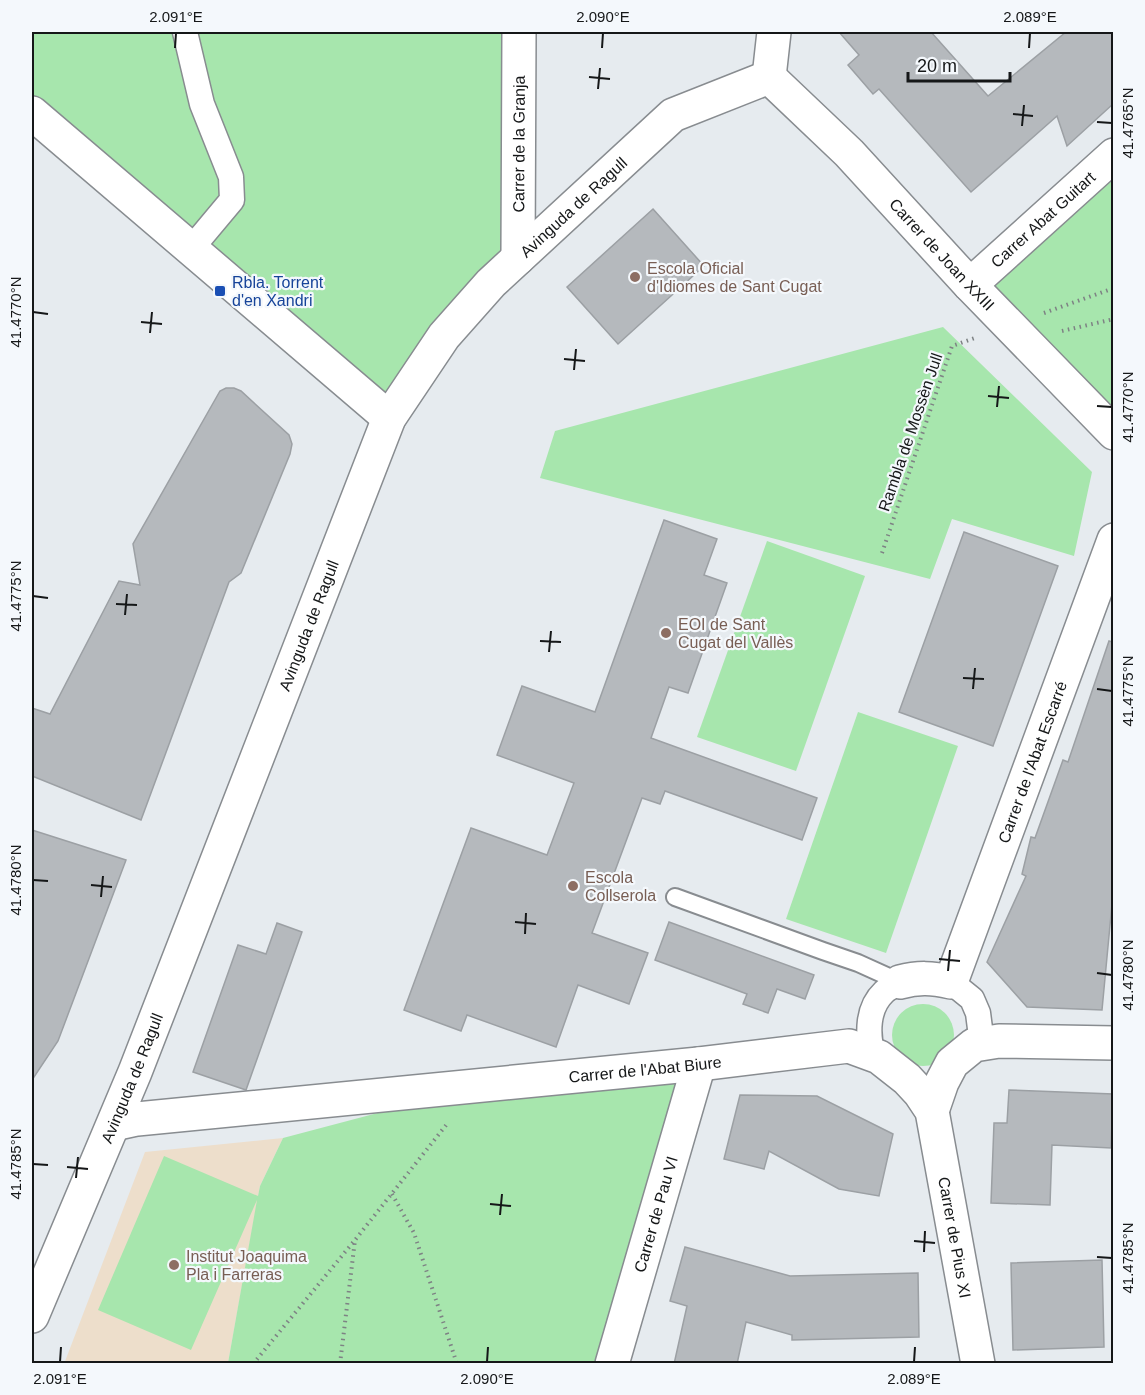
<svg xmlns="http://www.w3.org/2000/svg" width="1145" height="1395" viewBox="0 0 1145 1395" font-family="Arial,sans-serif">
<style>
.education{fill:#eddecb}
.green{fill:#a7e6ad}
.building{fill:#b5b9bd;stroke:#9ca0a4;stroke-width:1.5}
.lines{fill:none;stroke-linecap:round;stroke-linejoin:round}
.service-casing{stroke:#888c90;stroke-width:20}
.pedestrian-casing{stroke:#888c90;stroke-width:27}
.minor-casing{stroke:#888c90;stroke-width:36}
.path{stroke:#7e8284;stroke-width:4;stroke-dasharray:1.5 4.5;stroke-linecap:butt}
.service{stroke:#fff;stroke-width:16}
.pedestrian{stroke:#fff;stroke-width:24}
.minor{stroke:#fff;stroke-width:33}
.ticks{fill:none;stroke:#151718;stroke-width:2}
.education-dot{fill:#8d6e63;stroke:#f4f8fc;stroke-width:2}
.transit-dot{fill:#1a4fb4;stroke:#f4f8fc;stroke-width:2}
.labels{text-anchor:middle;stroke-width:4.5;stroke-linejoin:round;paint-order:stroke}
.street-label{font-size:16px;fill:#151718;stroke:#f4f8fc}
.education-label{font-size:16px;fill:#785e54;stroke:#f4f8fc;text-anchor:start}
.transit-label{font-size:16px;fill:#164399;stroke:#f4f8fc;text-anchor:start}
.neatline{fill:none;stroke:#151718;stroke-width:2}
.ticks-label{font-size:15px;text-anchor:middle;fill:#151718}
</style>
<rect width="100%" height="100%" fill="#e6ebef"/>
<path class="education" d="M283 1138 260 1186 228 1363 64 1364 145 1152Z"/>
<g class="green">
<path d="M32 32H517L518 258 389 418 32 113Z"/>
<path d="M1113 158V433L970 285Z"/>
<path d="M943 327 1092 472 1074 556 952 519 930 579 540 478 555 431Z"/>
<path d="M767 541 865 576 796 771 697 737Z"/>
<path d="M858 712 958 746 886 953 786 919Z"/>
<circle cx="923" cy="1035" r="31"/>
<path d="M699 1064 613 1363H228L257 1200 191 1350 98 1310 164 1156 258 1196 260 1186 283 1138 476 1087Z"/>
</g>
<g class="building">
<path d="M839 32H931L988 96 1066 32H1113V104L1067 146 1057 116 971 192 879 89 873 94 848 65 859 55Z"/>
<path d="M653 209 704 266 618 344 567 287Z"/>
<path d="M226 388H234L241 391 289 435 292 444 290 454 241 573 229 582 141 820 32 776V708L50 714 119 581 140 585 133 544 220 391Z"/>
<path d="M664 520 717 539 704 575 727 583 688 693 669 687 651 738 817 798 802 840 665 791 660 804 642 798 592 933 648 953 629 1004 578 985 556 1047 467 1015 461 1031 404 1010 471 828 547 855 574 783 497 755 522 686 595 712Z"/>
<path d="M964 532 1058 566 993 746 899 712Z"/>
<path d="M1109 641 1113 642V904H1112L1102 1010 1027 1007 987 962 1026 876 1022 874 1031 837 1035 838 1063 760 1068 762Z"/>
<path d="M32 830 126 860 58 1041 32 1080Z"/>
<path d="M669 922 814 975 805 999 777 989 768 1013 743 1004 747 994 655 960Z"/>
<path d="M277 923 302 932 246 1090 193 1072 238 945 266 954Z"/>
<path d="M1009 1090 1113 1094 1111 1148 1052 1145 1050 1205 991 1203 994 1123H1007Z"/>
<path d="M740 1095 817 1096 893 1134 879 1196 839 1189 769 1151 764 1169 724 1159Z"/>
<path d="M685 1247 790 1276 918 1273 919 1337 792 1340V1335L746 1322 737 1364H674L687 1306 670 1301Z"/>
<path d="M1102 1260 1104 1347 1013 1350 1011 1263Z"/>
</g>
<g class="lines">
<g class="service-casing">
<path id="service" d="M675 897 823 951 858 963 900 982"/>
</g>
<g class="pedestrian-casing">
<g id="pedestrian">
<path d="M185 32 202 104 231 177 232 200 191 249"/>
<path d="M951 982 972 999 978 1013 982 1044"/>
<path d="M873 1055C867 1034 867 1008 884 992 888 988 895 985 900 982"/>
</g>
</g>
<g class="minor-casing">
<g id="minor">
<path id="s1" d="M769 77 849 153 970 285 1114 433"/>
<path d="M769 77 774 32"/>
<path d="M32 113 389 418"/>
<path id="s2" d="M518 258 519 32"/>
<path id="s3" d="M970 285 1114 155"/>
<path id="s4" d="M900 982C919 977 932 978 951 982L1114 540"/>
<path d="M932 1111 942 1082 952 1063 974 1045 999 1041 1114 1043"/>
<path id="s5" d="M114 1124 137 1119 699 1064 849 1046 879 1057 907 1079 920 1093 932 1111 978 1364"/>
<path id="s6" d="M32 1316 135 1072 389 418 444 336 491 283 673 115 769 77"/>
<path id="s7" d="M612 1364 699 1064"/>
</g>
</g>
<g class="path">
<path d="M1044 313 1114 288"/>
<path d="M1062 331 1114 319"/>
<path d="M882 553 952 346 975 338"/>
<path d="M392 1194 414 1233 457 1364"/>
<path d="M253 1364 355 1240"/>
<path d="M340 1364 355 1240 447 1124"/>
</g>
<use href="#service" class="service"/>
<use href="#pedestrian" class="pedestrian"/>
<use href="#minor" class="minor"/>
</g>
<path class="ticks" d="M175 48 176 33M602 48 603 33M1029 48 1030 33M589 77 610 79M598 89 600 68M1013 114 1033 116M1097 122 1112 123M1022 126 1024 105M33 312 48 314M141 322 162 324M150 333 152 312M564 359 585 361M574 370 576 349M988 396 1009 398M1097 406 1112 407M997 407 999 386M33 596 48 598M116 604 137 605M125 615 127 594M540 641 561 642M549 652 551 631M963 678 984 679M973 689 975 668M1097 689 1112 691M33 880 48 881M91 885 112 887M101 897 103 876M515 922 536 924M525 934 526 913M939 959 960 961M948 971 950 950M1097 973 1112 975M33 1164 48 1165M67 1167 88 1169M76 1178 78 1157M490 1204 511 1206M500 1215 502 1194M914 1241 935 1243M924 1252 925 1231M1097 1257 1112 1258M60 1362 61 1347M487 1362 488 1347M914 1362 915 1347"/>
<g class="education-dot">
<circle cx="635" cy="277" r="6"/>
<circle cx="666" cy="633" r="6"/>
<circle cx="573" cy="886" r="6"/>
<circle cx="174" cy="1265" r="6"/>
</g>
<rect class="transit-dot" x="214" y="285" width="12" height="12" rx="3"/>
<g class="labels">
<g class="street-label">
<text dy="6" stroke="none"><textPath href="#s2" startOffset="114">Carrer de la Granja</textPath></text>
<text dy="6" stroke="none"><textPath href="#s6" startOffset="1248">Avinguda de Ragull</textPath></text>
<text dy="6" stroke="none"><textPath href="#s3" startOffset="98">Carrer Abat Guitart</textPath></text>
<text dy="6" stroke="none"><textPath href="#s1" startOffset="248">Carrer de Joan XXIII</textPath></text>
<text transform="translate(910 432) rotate(-71)" y="6">Rambla de Mossèn Jull</text>
<text dy="6" stroke="none"><textPath href="#s6" startOffset="744">Avinguda de Ragull</textPath></text>
<text dy="6" stroke="none"><textPath href="#s4" startOffset="286">Carrer de l'Abat Escarré</textPath></text>
<text dy="6" stroke="none"><textPath href="#s5" startOffset="534">Carrer de l'Abat Biure</textPath></text>
<text dy="6" stroke="none"><textPath href="#s6" startOffset="258">Avinguda de Ragull</textPath></text>
<text dy="6" stroke="none"><textPath href="#s7" startOffset="156">Carrer de Pau VI</textPath></text>
<text dy="6" stroke="none"><textPath href="#s5" startOffset="976">Carrer de Pius XI</textPath></text>
</g>
<g class="education-label">
<text x="647" y="274">Escola Oficial<tspan x="647" dy="18">d'Idiomes de Sant Cugat</tspan></text>
<text x="678" y="630">EOI de Sant<tspan x="678" dy="18">Cugat del Vallès</tspan></text>
<text x="585" y="883">Escola<tspan x="585" dy="18">Collserola</tspan></text>
<text x="186" y="1262">Institut Joaquima<tspan x="186" dy="18">Pla i Farreras</tspan></text>
</g>
<g class="transit-label">
<text x="232" y="288">Rbla. Torrent<tspan x="232" dy="18">d'en Xandri</tspan></text>
</g>
</g>
<rect width="1145" height="1395" fill="none" stroke="#f4f8fc" stroke-width="66"/>
<path d="M908 72v9h102v-9" fill="none" stroke="#151718" stroke-width="3"/>
<text x="917" y="72" font-size="18" fill="#151718" stroke="#f4f8fc" stroke-width="4.5" paint-order="stroke">20 m</text>
<rect x="33" y="33" width="1079" height="1329" class="neatline"/>
<g class="ticks-label">
<text x="176" y="22">2.091°E</text>
<text x="603" y="22">2.090°E</text>
<text x="1030" y="22">2.089°E</text>
<text transform="translate(1128 123) rotate(-90)" y="5">41.4765°N</text>
<text transform="translate(16 312) rotate(-90)" y="5">41.4770°N</text>
<text transform="translate(1128 407) rotate(-90)" y="5">41.4770°N</text>
<text transform="translate(16 596) rotate(-90)" y="5">41.4775°N</text>
<text transform="translate(1128 691) rotate(-90)" y="5">41.4775°N</text>
<text transform="translate(16 880) rotate(-90)" y="5">41.4780°N</text>
<text transform="translate(1128 975) rotate(-90)" y="5">41.4780°N</text>
<text transform="translate(16 1164) rotate(-90)" y="5">41.4785°N</text>
<text transform="translate(1128 1258) rotate(-90)" y="5">41.4785°N</text>
<text x="60" y="1384">2.091°E</text>
<text x="487" y="1384">2.090°E</text>
<text x="914" y="1384">2.089°E</text>
</g>
</svg>
